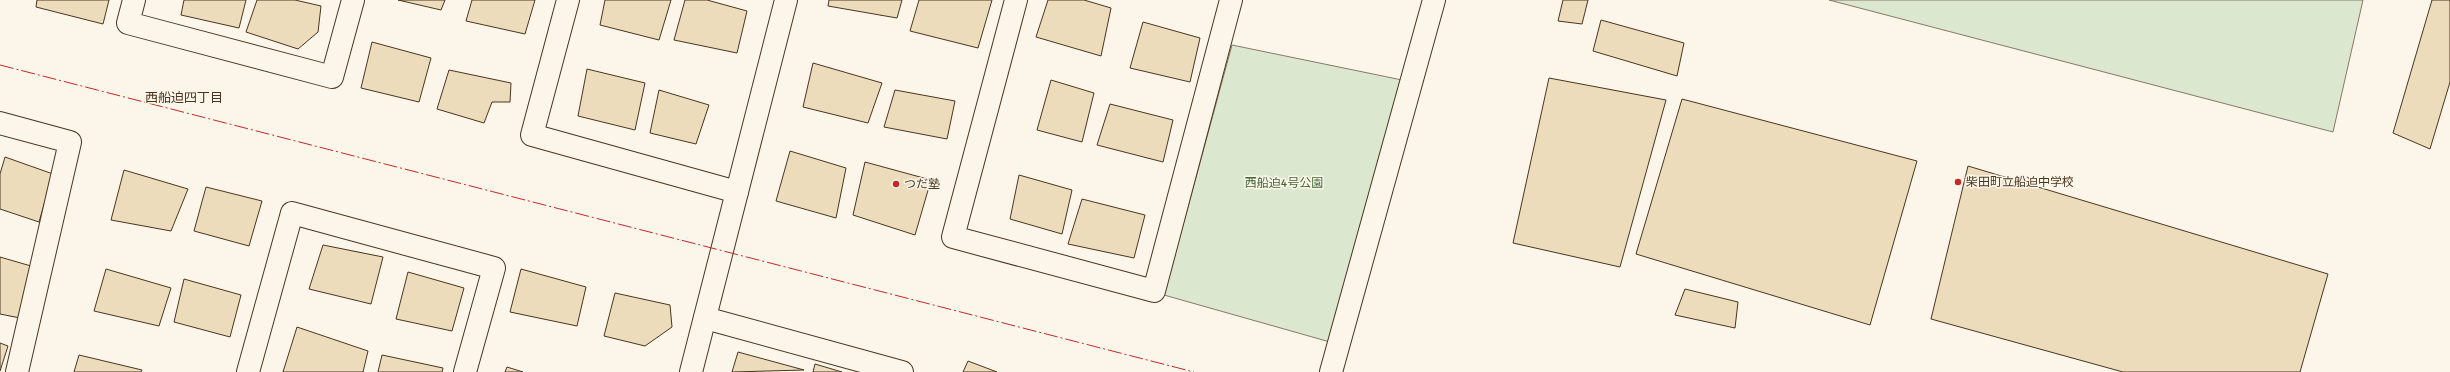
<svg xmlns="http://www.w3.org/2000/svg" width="2450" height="372" viewBox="0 0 2450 372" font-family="Signika,'Noto Sans JP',sans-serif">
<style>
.green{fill:#dce7d0;stroke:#887966}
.building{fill:#ecdcbc;stroke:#4a3520}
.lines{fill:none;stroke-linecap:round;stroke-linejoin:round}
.street-casing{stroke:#4a3520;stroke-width:24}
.street{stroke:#fbf6e9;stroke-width:22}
.power{stroke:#c62828;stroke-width:1;stroke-dasharray:14 3 2 3;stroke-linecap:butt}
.poi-dot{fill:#c62828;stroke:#fbf6e9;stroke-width:1.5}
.labels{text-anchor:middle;stroke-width:3;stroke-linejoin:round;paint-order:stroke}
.poi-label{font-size:12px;fill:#4a3520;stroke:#fbf6e9;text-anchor:start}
.park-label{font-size:12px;fill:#436837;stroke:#fbf6e9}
.neighbourhood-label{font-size:13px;fill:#4a3520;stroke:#fbf6e9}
</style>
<rect width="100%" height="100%" fill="#fbf6e9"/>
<g class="green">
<path d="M1829 0H2363L2333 132Z"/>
<path d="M1232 45 1402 80 1330 342 1164 295Z"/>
</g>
<g class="building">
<path d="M37 0H109L103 24 36 7Z"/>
<path d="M184 0H246L239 28 181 15Z"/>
<path d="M257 0H295L321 6 318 32 298 49 246 32Z"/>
<path d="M398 0H445L441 10Z"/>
<path d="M472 0H535L525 34 466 21Z"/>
<path d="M605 0H671L659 40 600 25Z"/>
<path d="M685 0H707L747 11 737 53 674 40Z"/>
<path d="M829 0H902L897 18 828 6Z"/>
<path d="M919 0H992L978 48 910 31Z"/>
<path d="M1048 0H1084L1111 8 1101 56 1036 37Z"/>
<path d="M1563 0H1588L1582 24 1558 21Z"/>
<path d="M2432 0H2450V82L2430 149 2393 133Z"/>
<path d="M1601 20 1684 43 1677 76 1593 51Z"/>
<path d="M1143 22 1200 38 1190 82 1130 68Z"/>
<path d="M372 42 431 58 419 102 361 88Z"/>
<path d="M813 63 882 83 868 123 803 107Z"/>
<path d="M587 69 645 83 635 130 578 116Z"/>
<path d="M449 70 511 83 510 102H492L484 123 437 109Z"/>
<path d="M1549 78 1666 100 1620 267 1513 243Z"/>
<path d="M1051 80 1094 93 1082 142 1037 130Z"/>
<path d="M659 90 709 105 696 144 650 133Z"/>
<path d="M895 90 955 101 947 139 884 127Z"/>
<path d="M1682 99 1917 161 1870 325 1636 254Z"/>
<path d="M1110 104 1173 120 1163 162 1097 145Z"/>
<path d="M790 151 846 168 836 218 776 201Z"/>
<path d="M5 157 53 174 39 222 0 209V174Z"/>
<path d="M865 162 931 180 915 235 853 215Z"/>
<path d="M1968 166 2328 274 2300 372H2123L1931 319Z"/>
<path d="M124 170 188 189 171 231 111 220Z"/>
<path d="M1019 175 1072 190 1062 234 1010 219Z"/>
<path d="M206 187 262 201 249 246 194 231Z"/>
<path d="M1082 199 1145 215 1134 258 1068 244Z"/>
<path d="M323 245 383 257 371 304 309 289Z"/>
<path d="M0 257 31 266 20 318 0 314Z"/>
<path d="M106 269 171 288 159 326 94 311Z"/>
<path d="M521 269 586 287 577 326 510 312Z"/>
<path d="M408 272 464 288 452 331 396 319Z"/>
<path d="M184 279 241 295 230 337 174 322Z"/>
<path d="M1685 289 1738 302 1735 328 1675 315Z"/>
<path d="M615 293 670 305 672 327 645 346 604 336Z"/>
<path d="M297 327 368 351 363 372H283Z"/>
<path d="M0 343 8 346 0 371Z"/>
<path d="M738 352 804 370 732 372Z"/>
<path d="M79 355 142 370 141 372H74Z"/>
<path d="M382 355 443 368 442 372H378Z"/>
<path d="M968 361 997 372H963Z"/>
<path d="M815 364 842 372H813Z"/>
<path d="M507 367 523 372H505Z"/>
</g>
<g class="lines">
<g class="street-casing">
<g id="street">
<path d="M134 0 128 23 332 77 353 0"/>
<path d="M568 0 532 135 737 192"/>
<path d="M1016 0 953 237 1154 291 1231 0"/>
<path d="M0 123 70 142 17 372"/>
<path d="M705 318 902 372"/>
<path d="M248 372 292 213 494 268 465 372"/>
<path d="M691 372 786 0"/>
<path d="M1331 372 1434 0"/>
</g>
</g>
<use href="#street" class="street"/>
<path class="power" d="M0 65 1194 372"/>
</g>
<g class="poi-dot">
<circle cx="1958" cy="182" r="4"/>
<circle cx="896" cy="184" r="4"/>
</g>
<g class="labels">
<g class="poi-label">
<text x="1966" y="186">柴田町立船迫中学校</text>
<text x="904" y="188">つだ塾</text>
</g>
<g class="park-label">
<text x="1284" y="187">西船迫4号公園</text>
</g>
<g class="neighbourhood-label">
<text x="184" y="102">西船迫四丁目</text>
</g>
</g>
</svg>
